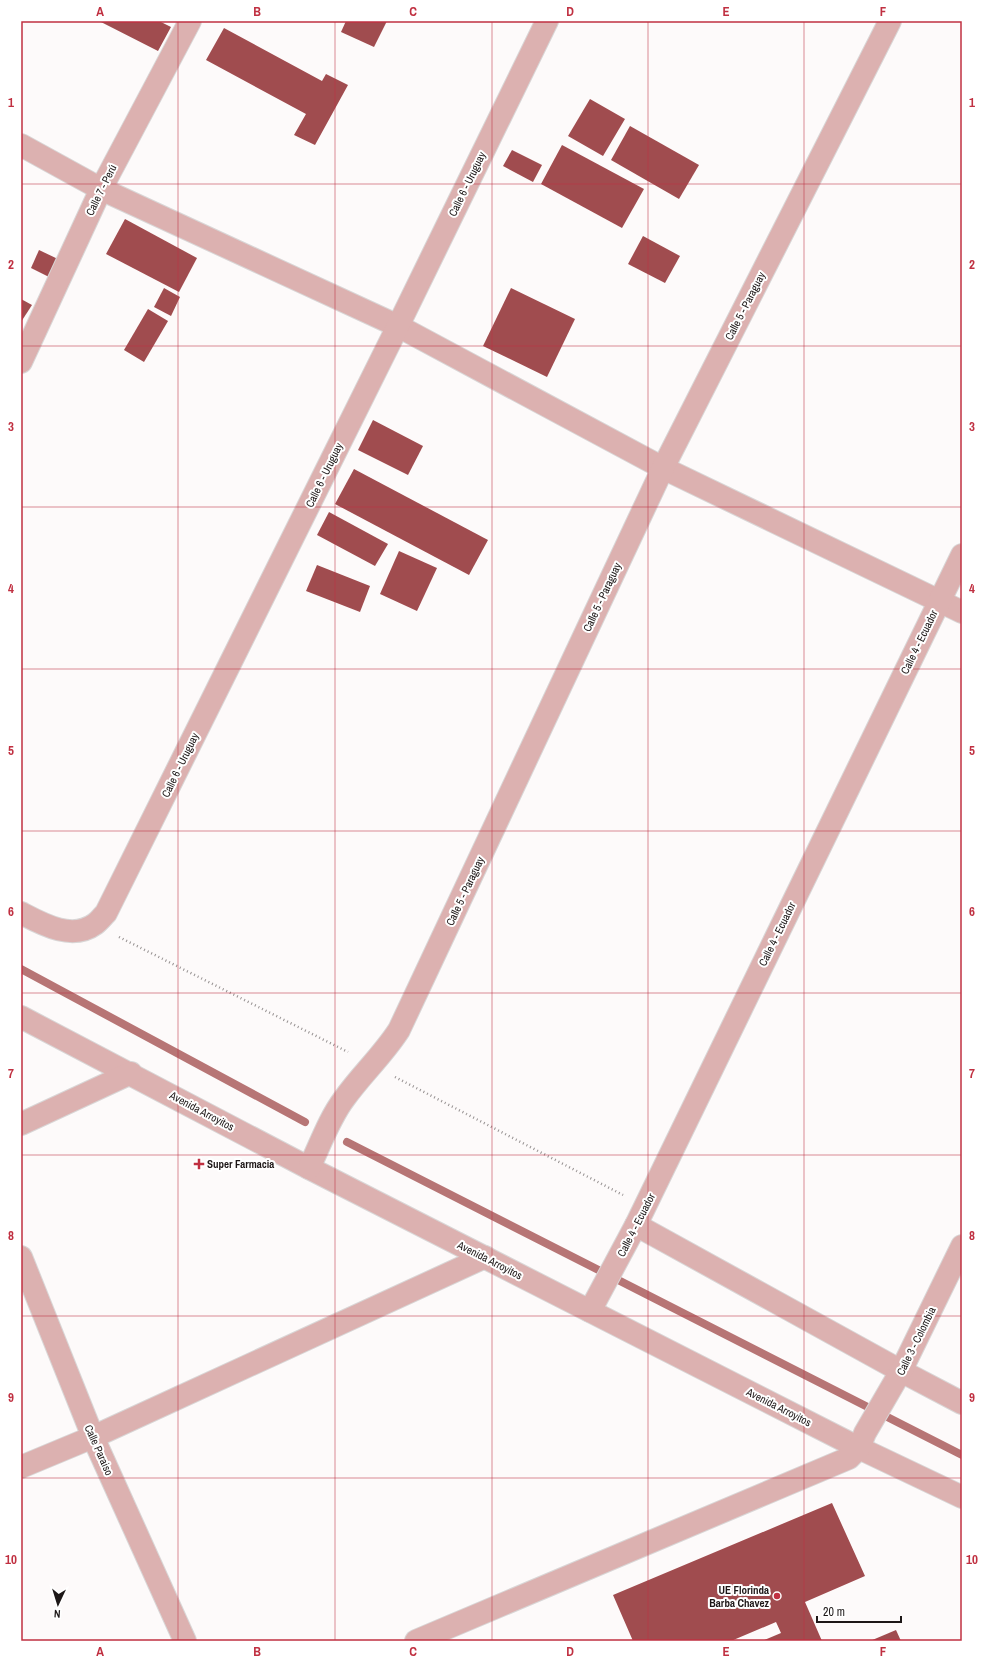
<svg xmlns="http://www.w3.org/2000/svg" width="983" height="1662" viewBox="0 0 983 1662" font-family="'Archivo Narrow',sans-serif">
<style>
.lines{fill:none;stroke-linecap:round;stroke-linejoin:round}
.stream{stroke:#b77575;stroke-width:8}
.building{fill:#a04c4f}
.minor-casing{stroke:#d9d6d6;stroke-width:24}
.path{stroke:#969191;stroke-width:2.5;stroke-dasharray:1 3;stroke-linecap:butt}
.minor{stroke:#dcb1b0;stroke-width:22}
.grid{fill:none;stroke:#c03041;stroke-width:1;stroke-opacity:0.55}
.poi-dot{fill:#c03041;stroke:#fff;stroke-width:1.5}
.labels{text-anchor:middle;stroke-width:4;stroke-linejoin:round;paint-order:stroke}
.street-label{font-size:11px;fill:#1d1717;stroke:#fff}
.poi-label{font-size:11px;font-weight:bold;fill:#1d1717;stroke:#fff;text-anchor:start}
.neatline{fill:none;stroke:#c03041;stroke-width:1.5}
.grid-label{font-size:13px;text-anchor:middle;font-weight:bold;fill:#c03041}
</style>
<rect width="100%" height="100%" fill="#fdfafa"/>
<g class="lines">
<g class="stream">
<path d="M21 969 305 1122"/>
<path d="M347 1142 962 1455"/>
</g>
</g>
<g class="building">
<path d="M99 21H146L149 22 150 21H159L171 27 158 51Z"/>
<path d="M346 21H387L374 47 341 32Z"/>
<path d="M224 28 322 81 326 74 348 85 315 145 294 135 306 114 206 60Z"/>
<path d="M590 99 625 119 603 156 568 136Z"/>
<path d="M630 126 699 165 679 199 611 160Z"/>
<path d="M562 145 644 189 622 228 541 184Z"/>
<path d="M512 150 542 165 533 182 503 166Z"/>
<path d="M125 219 197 258 179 292 106 254Z"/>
<path d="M643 236 680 256 665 283 628 264Z"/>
<path d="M39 250 60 260 51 278 31 268Z"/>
<path d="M164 288 180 297 171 316 154 307Z"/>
<path d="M511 288 575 319 547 377 483 346Z"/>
<path d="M21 299 32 305 21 322Z"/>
<path d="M148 309 168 321 144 362 124 350Z"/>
<path d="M373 420 423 446 408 475 358 450Z"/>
<path d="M354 469 488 540 469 575 335 504Z"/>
<path d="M329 512 388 544 375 566 317 535Z"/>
<path d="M399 551 437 568 417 611 380 594Z"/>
<path d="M317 565 370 586 360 612 306 591Z"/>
<path d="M832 1503 865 1576 805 1602 822 1641H762L781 1633 776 1622 731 1641H633L613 1595Z"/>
<path d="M896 1630 901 1641H870Z"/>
</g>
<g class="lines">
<g class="minor-casing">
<g id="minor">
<path d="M21 145 101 189 398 326 663 468 962 612"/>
<path d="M21 362 101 189 190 21"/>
<path d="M21 913C42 924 72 941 95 924 99 921 102 917 106 913L398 326 547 21"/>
<path d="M21 1017 309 1168 859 1448 962 1497"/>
<path d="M21 1124 131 1073"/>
<path d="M309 1168C320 1145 329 1119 344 1099 361 1075 383 1055 399 1030L663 468 890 21"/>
<path d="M636 1225 901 1371 962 1403"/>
<path d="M21 1257 93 1437 185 1641"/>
<path d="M590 1311 636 1225 962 555"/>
<path d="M21 1467 93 1437 485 1257"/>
<path d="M416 1641 849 1458 859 1448 865 1433 901 1371 962 1246"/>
</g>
</g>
<g class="path">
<path d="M119 937 348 1052"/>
<path d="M395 1077 623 1195"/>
</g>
<use href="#minor" class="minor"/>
</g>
<path class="grid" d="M178 21V1641M335 21V1641M492 21V1641M648 21V1641M804 21V1641M21 184H962M21 346H962M21 507H962M21 669H962M21 831H962M21 993H962M21 1155H962M21 1316H962M21 1478H962"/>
<g class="poi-dot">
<path d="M197 1158h4v4h4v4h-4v4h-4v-4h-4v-4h4z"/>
<circle cx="777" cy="1596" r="4"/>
</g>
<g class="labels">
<g class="street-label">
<text transform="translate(467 184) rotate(-64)" y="4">Calle 6 - Uruguay</text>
<text transform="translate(101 190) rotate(-64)" y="4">Calle 7 - Perú</text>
<text transform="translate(745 306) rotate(-63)" y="4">Calle 5 - Paraguay</text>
<text transform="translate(324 475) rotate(-64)" y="4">Calle 6 - Uruguay</text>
<text transform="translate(602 597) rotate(-65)" y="4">Calle 5 - Paraguay</text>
<text transform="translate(919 642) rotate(-64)" y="4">Calle 4 - Ecuador</text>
<text transform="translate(180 765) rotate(-64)" y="4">Calle 6 - Uruguay</text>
<text transform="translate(465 891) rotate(-65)" y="4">Calle 5 - Paraguay</text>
<text transform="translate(777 934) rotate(-64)" y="4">Calle 4 - Ecuador</text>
<text transform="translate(202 1111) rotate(28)" y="4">Avenida Arroyitos</text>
<text transform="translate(636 1225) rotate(-63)" y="4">Calle 4 - Ecuador</text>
<text transform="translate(490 1260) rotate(27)" y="4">Avenida Arroyitos</text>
<text transform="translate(916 1341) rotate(-64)" y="4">Calle 3 - Colombia</text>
<text transform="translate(779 1407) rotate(27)" y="4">Avenida Arroyitos</text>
<text transform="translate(99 1450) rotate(66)" y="4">Calle Paraiso</text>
</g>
<g class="poi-label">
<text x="207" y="1168">Super Farmacia</text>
<text x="769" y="1594" text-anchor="end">UE Florinda<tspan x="769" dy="13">Barba Chavez</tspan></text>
</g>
</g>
<rect width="983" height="1662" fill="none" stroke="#ffffff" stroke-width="44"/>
<g transform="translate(58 1604) rotate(184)" stroke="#ffffff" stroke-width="3" paint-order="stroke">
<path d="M0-3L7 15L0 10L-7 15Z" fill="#1d1717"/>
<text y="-6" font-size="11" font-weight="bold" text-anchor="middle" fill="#1d1717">N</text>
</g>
<path d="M817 1616v6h84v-6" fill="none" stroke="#1d1717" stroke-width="2"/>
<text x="823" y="1616" font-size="12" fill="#1d1717" stroke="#ffffff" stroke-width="3" paint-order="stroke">20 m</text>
<rect x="22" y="22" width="939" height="1618" class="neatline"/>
<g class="grid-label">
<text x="100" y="16">A</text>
<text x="257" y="16">B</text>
<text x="413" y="16">C</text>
<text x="570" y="16">D</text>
<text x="726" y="16">E</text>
<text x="883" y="16">F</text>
<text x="11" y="107">1</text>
<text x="972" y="107">1</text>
<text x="11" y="269">2</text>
<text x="972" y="269">2</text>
<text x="11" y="431">3</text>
<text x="972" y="431">3</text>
<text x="11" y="593">4</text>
<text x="972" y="593">4</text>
<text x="11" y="755">5</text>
<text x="972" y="755">5</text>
<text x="11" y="916">6</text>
<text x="972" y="916">6</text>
<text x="11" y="1078">7</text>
<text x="972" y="1078">7</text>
<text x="11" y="1240">8</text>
<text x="972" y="1240">8</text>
<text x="11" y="1402">9</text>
<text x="972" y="1402">9</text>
<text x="11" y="1564">10</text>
<text x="972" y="1564">10</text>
<text x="100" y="1656">A</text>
<text x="257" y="1656">B</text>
<text x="413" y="1656">C</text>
<text x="570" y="1656">D</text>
<text x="726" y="1656">E</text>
<text x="883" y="1656">F</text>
</g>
</svg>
